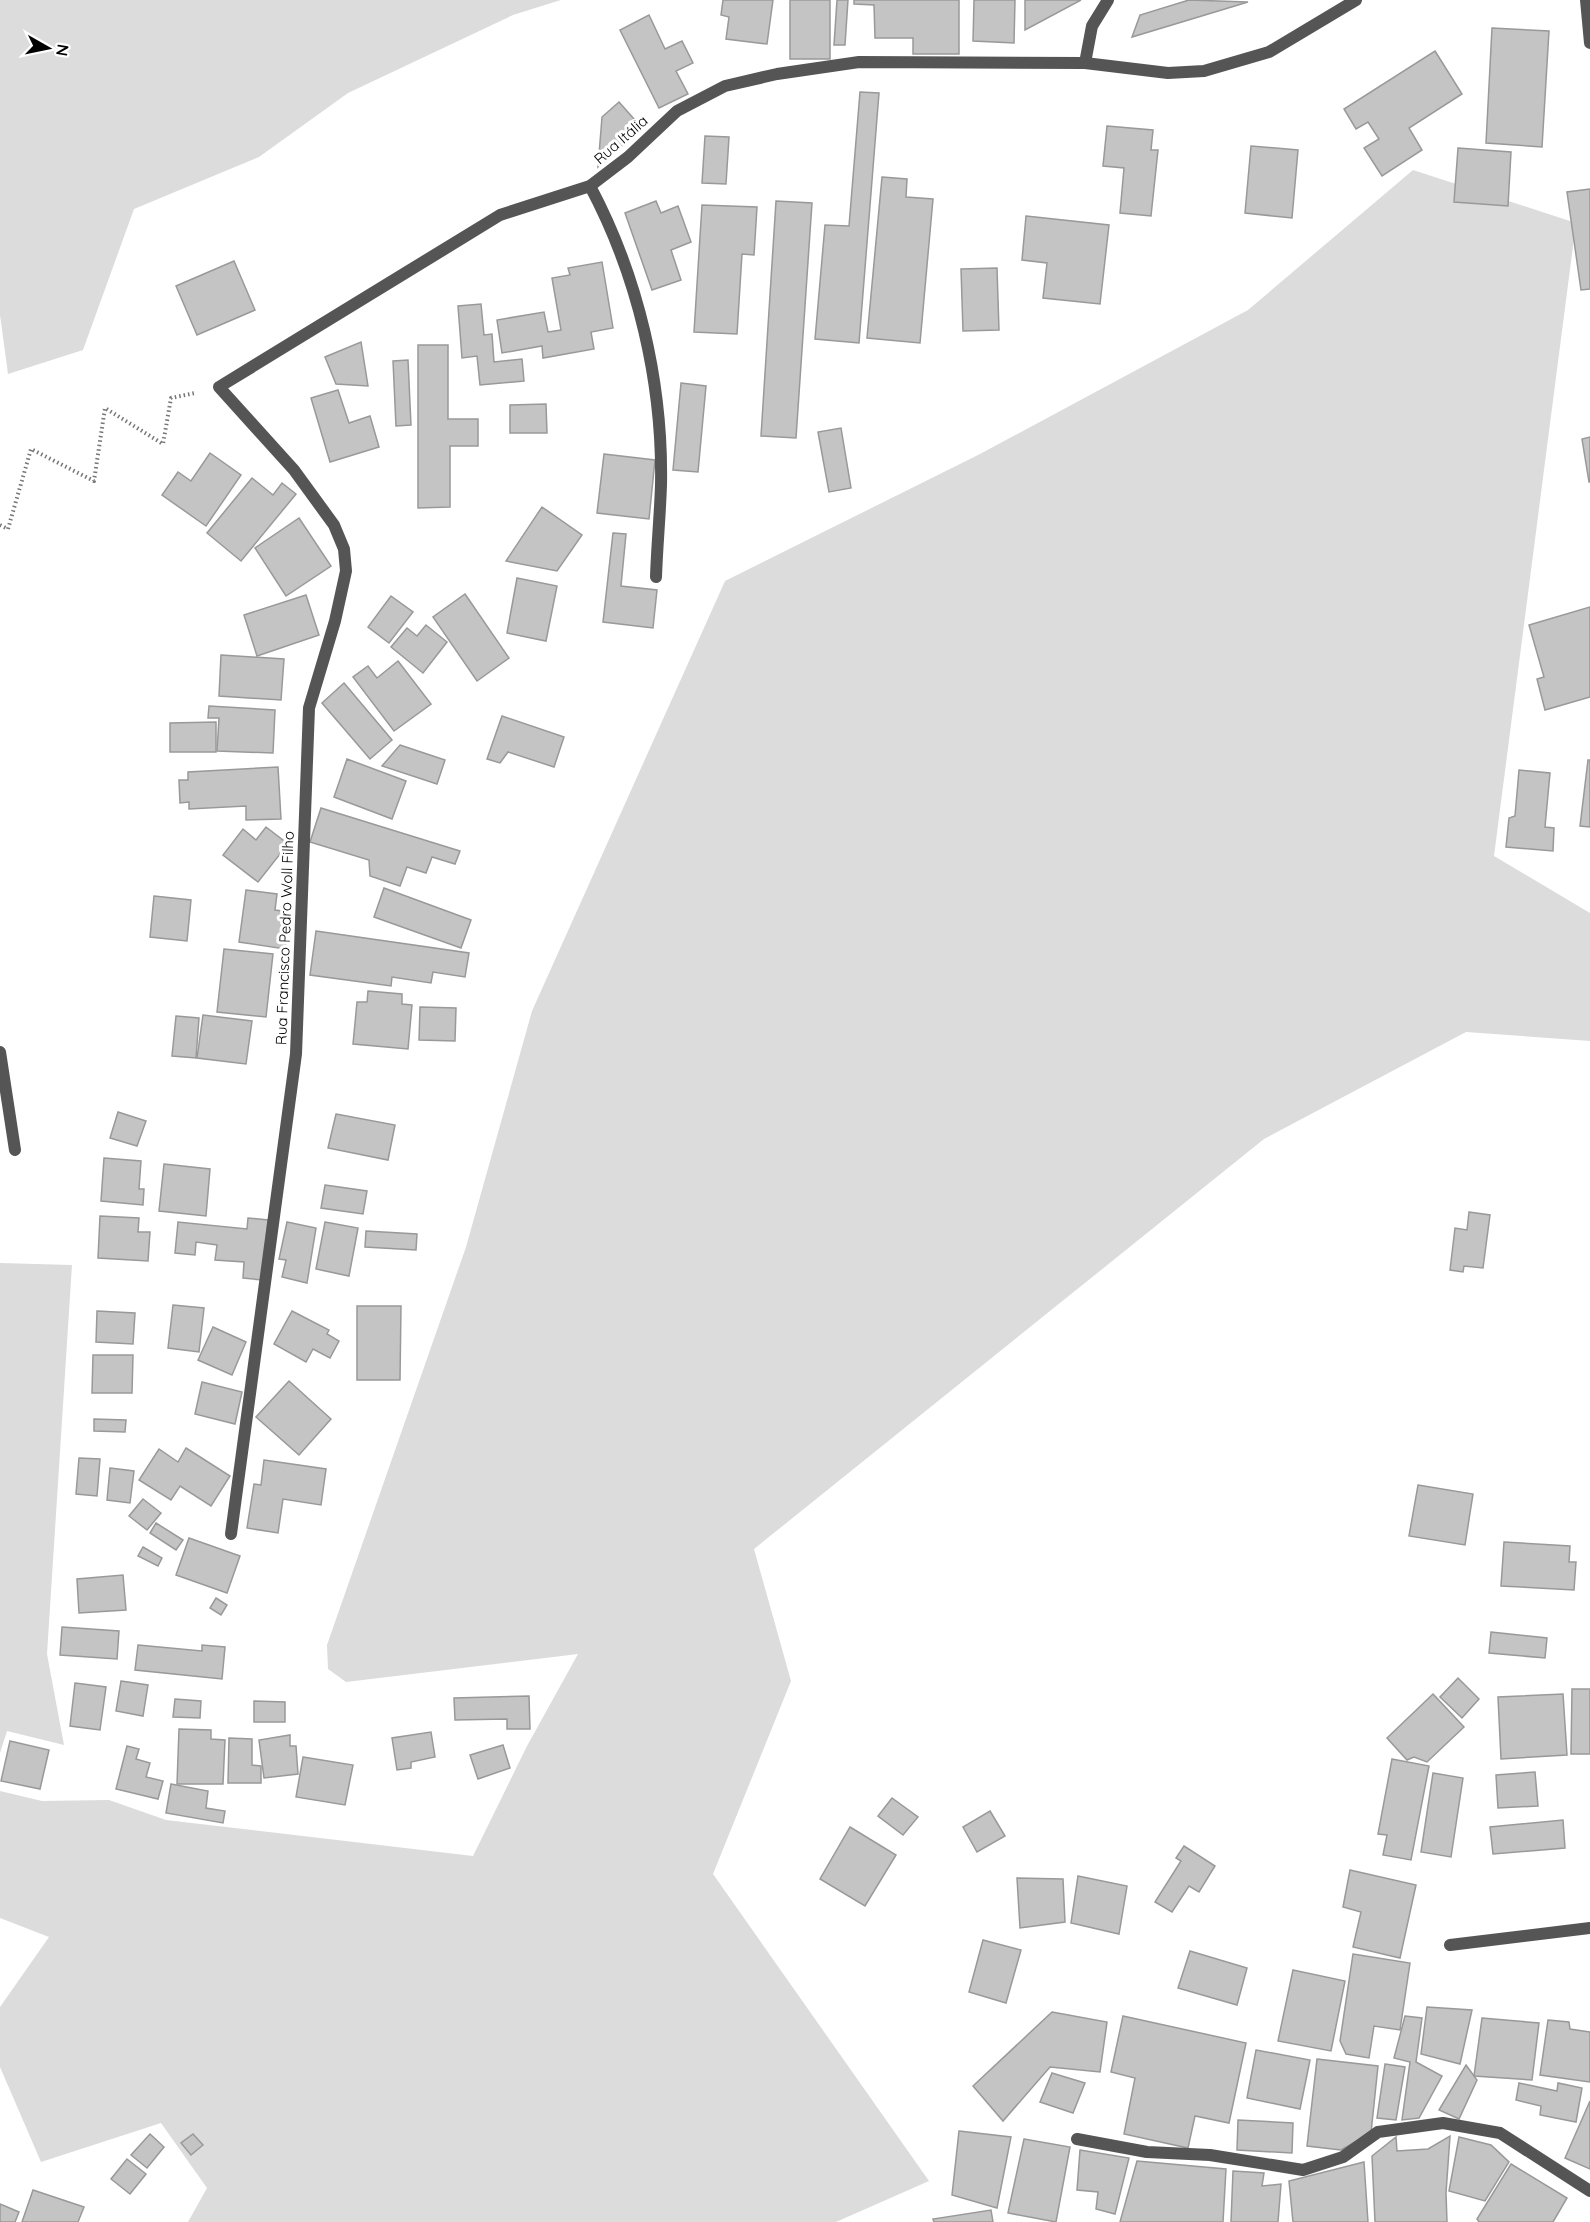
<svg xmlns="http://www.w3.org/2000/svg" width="1590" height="2222" viewBox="0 0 1590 2222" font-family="Quicksand,sans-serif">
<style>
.green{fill:#dcdcdc}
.building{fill:#c4c4c4;stroke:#999;stroke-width:1.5}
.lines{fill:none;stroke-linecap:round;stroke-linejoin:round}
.path{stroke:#777;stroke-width:4;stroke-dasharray:1.5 3;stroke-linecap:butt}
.service{stroke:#555;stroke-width:12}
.minor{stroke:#555;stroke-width:12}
.labels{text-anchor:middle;stroke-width:6;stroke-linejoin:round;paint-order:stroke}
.street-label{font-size:15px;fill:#000;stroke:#fff}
</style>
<rect width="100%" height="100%" fill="#fff"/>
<g class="green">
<path d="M0 0H561L513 15 348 93 259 157 134 209 83 350 8 374 0 315Z"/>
<path d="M1413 170 1576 223 1494 856 1590 913V1041L1466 1032 1264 1139 754 1549 791 1681 713 1874 929 2181 836 2222H188L207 2188 161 2123 41 2162 0 2067V2007L49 1937 0 1918V1791L42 1801 109 1800 166 1820 473 1856 527 1746 578 1654 346 1682 328 1669 327 1645 466 1247 532 1011 725 581 980 454 1248 310Z"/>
<path d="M0 1263 72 1265 47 1654 64 1745 7 1731 0 1753Z"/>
</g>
<g class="building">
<path d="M723 0H773L767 44 726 39 729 17 721 15Z"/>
<rect x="790" y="0" width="40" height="59"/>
<path d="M837 0H848L845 45H834Z"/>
<path d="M854 0H959V54H913V38H875L874 5 854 4Z"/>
<path d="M974 0H1015L1014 43 973 41Z"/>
<path d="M1025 0H1081L1025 30Z"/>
<path d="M1189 0 1248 2 1132 37 1140 15Z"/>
<path d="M649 15 665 49 682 41 693 63 676 71 688 94 659 108 620 30Z"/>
<path d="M1492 28 1549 31 1542 147 1486 143Z"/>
<path d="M1435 51 1462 94 1409 128 1422 150 1382 176 1364 148 1379 139 1368 122 1356 129 1344 109Z"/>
<path d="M860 92 879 93 859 343 815 339 825 225 849 226Z"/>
<path d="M619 102 642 128 598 167 602 117Z"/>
<path d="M1107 126 1153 130 1151 150H1158L1151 216 1120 213 1124 168 1103 166Z"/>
<path d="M705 136 729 137 726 184 702 183Z"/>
<path d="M1251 146 1298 150 1292 218 1245 213Z"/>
<path d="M1458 148 1511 152 1508 206 1454 202Z"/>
<path d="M882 177 907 179 906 197 933 199 920 343 867 338Z"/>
<path d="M1590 189V289L1581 290 1567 192Z"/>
<path d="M656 201 661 213 678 206 691 242 671 250 681 280 652 290 625 213Z"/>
<path d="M776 201 812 203 796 438 761 436Z"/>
<path d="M702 205 757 207 754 255 742 254 737 334 694 332Z"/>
<path d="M1026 216 1109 225 1100 304 1043 298 1047 263 1022 260Z"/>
<path d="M234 261 255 310 197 335 176 286Z"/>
<path d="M602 262 613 328 591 332 594 349 543 358 542 346 502 353 497 320 544 312 548 332 561 330 552 278 570 275 568 268Z"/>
<path d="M997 268 999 330 963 331 961 269Z"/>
<path d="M481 304 484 335 492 334 494 362 522 359 524 381 480 385 477 356 462 358 458 306Z"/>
<path d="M361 342 368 386 336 384 325 357Z"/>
<path d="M418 345H448V419H478V446H450V507L418 508Z"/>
<path d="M408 360 411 425 396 426 393 361Z"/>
<path d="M681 383 706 386 698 472 673 470Z"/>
<path d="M338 390 349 423 370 416 379 447 330 462 311 398Z"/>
<path d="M546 404 547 433H510V405Z"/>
<path d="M841 428 851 488 829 492 818 432Z"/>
<path d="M1590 437V482H1589L1582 439Z"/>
<path d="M210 453 241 475 206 526 162 495 178 472 191 481Z"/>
<path d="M604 454 655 460 649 519 597 513Z"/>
<path d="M252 478 273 495 282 483 296 494 241 561 207 533Z"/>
<path d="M542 507 582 535 557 571 506 561Z"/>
<path d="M299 518 331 566 286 596 255 548Z"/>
<path d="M613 533 626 534 621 586 657 590 653 628 603 622Z"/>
<path d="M517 578 557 586 546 641 507 633Z"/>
<path d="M465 594 509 658 477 681 433 617Z"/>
<path d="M306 595 319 635 257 656 244 615Z"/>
<path d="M391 596 413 612 389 643 368 627Z"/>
<path d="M1590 607V697L1545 710 1537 679 1544 677 1529 625Z"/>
<path d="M426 625 447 642 423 673 391 647 407 628 417 636Z"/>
<path d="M221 655 284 659 281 700 219 696Z"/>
<path d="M398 661 431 704 394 731 353 677 368 666 377 678Z"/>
<path d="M344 683 392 740 370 759 322 703Z"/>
<path d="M209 706 275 710 273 753 217 751 219 718H208Z"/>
<path d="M502 716 564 737 554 767 508 752 500 763 487 759Z"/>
<path d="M216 722V752H170V723Z"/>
<path d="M400 745 445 760 437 784 382 766Z"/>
<path d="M347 759 406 781 392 819 334 797Z"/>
<path d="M1588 760H1590V827L1580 826Z"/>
<path d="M278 767 281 819 246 820V806L189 809V802L180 803 179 780H188V772Z"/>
<path d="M1519 770 1550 773 1545 827 1554 828 1553 851 1506 847 1509 818 1515 816Z"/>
<path d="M321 808 460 851 455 864 432 857 426 873 407 867 400 886 370 876 369 860 310 842Z"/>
<path d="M266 827 288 844 258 882 223 855 243 829 256 840Z"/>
<path d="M384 888 471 920 461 948 374 917Z"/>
<path d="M246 890 277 894 275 910 290 912 285 949 239 942Z"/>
<path d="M154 896 191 900 187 941 150 937Z"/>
<path d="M316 931 469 953 465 977 433 972 431 983 392 977 391 986 310 975Z"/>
<path d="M224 949 273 954 266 1017 217 1012Z"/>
<path d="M368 991 402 994V1004L412 1005 408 1049 353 1044 357 1002H367Z"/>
<path d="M420 1007 456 1008 455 1041 419 1040Z"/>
<path d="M203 1015 252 1021 246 1064 197 1058Z"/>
<path d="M176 1016 199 1018 196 1058 172 1056Z"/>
<path d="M118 1112 146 1121 137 1146 110 1138Z"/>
<path d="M336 1114 395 1125 388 1160 328 1148Z"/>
<path d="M104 1158 141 1161 139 1189H144L143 1205 101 1201Z"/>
<path d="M164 1164 210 1169 206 1216 159 1211Z"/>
<path d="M325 1185 367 1191 363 1214 321 1208Z"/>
<path d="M1469 1212 1490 1215 1483 1268 1464 1266 1463 1272 1450 1270 1455 1228 1467 1230Z"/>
<path d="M100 1216 139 1218 138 1232H150L148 1261 98 1258Z"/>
<path d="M248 1218 268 1220 262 1280 243 1278 244 1262 215 1260 217 1245 196 1242 195 1255 175 1253 178 1222 247 1229Z"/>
<path d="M287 1222 316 1228 307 1283 282 1277 286 1260 279 1259Z"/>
<path d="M325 1222 358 1228 349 1276 316 1269Z"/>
<path d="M366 1231 417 1234 416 1250 365 1247Z"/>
<path d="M173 1305 204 1308 199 1352 168 1348Z"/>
<path d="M357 1306H401L400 1380H357Z"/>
<path d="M97 1311 135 1313 133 1344 96 1342Z"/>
<path d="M292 1311 329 1330 327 1334 339 1341 330 1358 313 1349 306 1362 274 1344Z"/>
<path d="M213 1327 246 1342 232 1375 198 1360Z"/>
<path d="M93 1355H133L132 1393H92Z"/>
<path d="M289 1381 331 1419 299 1455 256 1417Z"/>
<path d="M202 1382 242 1392 235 1424 195 1414Z"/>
<path d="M94 1419 126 1420 125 1432 94 1431Z"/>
<path d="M186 1448 230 1476 211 1506 180 1486 171 1500 139 1480 159 1449 178 1462Z"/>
<path d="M79 1458 100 1459 97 1496 76 1494Z"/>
<path d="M264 1460 326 1469 321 1505 283 1499 278 1533 247 1528 254 1484 261 1485Z"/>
<path d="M110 1468 134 1471 130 1503 107 1500Z"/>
<path d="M1418 1485 1473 1494 1465 1545 1409 1536Z"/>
<path d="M143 1499 161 1513 147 1530 129 1516Z"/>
<path d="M156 1523 183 1540 176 1550 150 1533Z"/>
<path d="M189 1538 240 1556 227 1593 176 1575Z"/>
<path d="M1504 1542 1570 1546 1569 1562H1576L1574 1590 1501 1586Z"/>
<path d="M143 1547 162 1558 158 1566 138 1556Z"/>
<path d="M123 1575 126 1610 79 1613 77 1579Z"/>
<path d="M216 1598 227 1605 221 1615 210 1608Z"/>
<path d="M62 1627 119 1631 117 1659 60 1655Z"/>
<path d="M1491 1632 1547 1638 1545 1658 1489 1653Z"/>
<path d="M138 1645 202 1651V1645L225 1647 222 1679 135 1670Z"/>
<path d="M1458 1678 1479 1699 1462 1718 1440 1697Z"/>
<path d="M121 1681 148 1685 143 1716 116 1711Z"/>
<path d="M75 1683 106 1687 100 1730 70 1726Z"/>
<path d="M1572 1689H1590V1754H1571Z"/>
<path d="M1433 1694 1464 1727 1427 1762 1414 1757 1407 1760 1387 1738Z"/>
<path d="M1563 1694 1567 1755 1501 1759 1498 1697Z"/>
<path d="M529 1696 530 1729H507V1719L455 1720 454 1698Z"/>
<path d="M175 1699 201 1701 200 1718 173 1717Z"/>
<path d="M254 1701 285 1702V1722H254Z"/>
<path d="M179 1729 211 1730V1739L225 1740 223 1784H177Z"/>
<path d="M431 1732 435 1757 411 1762V1768L397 1770 392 1738Z"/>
<path d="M290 1735V1746H296L298 1774 264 1778 259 1740Z"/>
<path d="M229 1738 252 1739V1765L261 1766V1783H228Z"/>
<path d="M10 1741 49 1750 40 1789 1 1781Z"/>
<path d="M503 1745 510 1768 478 1779 470 1755Z"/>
<path d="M127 1746 139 1749 136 1759 150 1763 146 1777 163 1781 158 1799 116 1789Z"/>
<path d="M303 1757 353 1765 345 1805 296 1797Z"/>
<path d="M1392 1759 1429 1766 1411 1860 1383 1855 1387 1835 1378 1834Z"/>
<path d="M1535 1772 1538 1806 1498 1808 1496 1775Z"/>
<path d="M1433 1773 1463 1778 1451 1857 1421 1852Z"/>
<path d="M171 1784 208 1791 206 1808 225 1811 223 1823 166 1813Z"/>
<path d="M892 1798 918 1817 903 1835 878 1816Z"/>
<path d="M990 1811 1005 1836 977 1852 963 1827Z"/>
<path d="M1563 1820 1565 1848 1493 1854 1490 1827Z"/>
<path d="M850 1827 896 1855 865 1906 820 1879Z"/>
<path d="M1184 1846 1215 1866 1199 1892 1189 1886 1172 1912 1155 1902 1181 1861 1176 1858Z"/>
<path d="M1350 1870 1416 1885 1400 1958 1353 1947 1361 1912 1343 1907Z"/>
<path d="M1078 1876 1127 1886 1119 1934 1071 1923Z"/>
<path d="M1017 1878 1063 1879 1065 1922 1020 1928Z"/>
<path d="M983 1940 1021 1950 1006 2003 969 1992Z"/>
<path d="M1190 1951 1247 1968 1237 2005 1178 1988Z"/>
<path d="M1353 1954 1410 1963 1400 2030 1374 2026 1369 2058 1346 2054 1340 2041Z"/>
<path d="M1293 1970 1345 1981 1331 2051 1278 2041Z"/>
<path d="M1427 2007 1472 2010 1460 2064 1421 2054Z"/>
<path d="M1052 2012 1107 2022 1100 2072 1050 2067 1003 2121 973 2086Z"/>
<path d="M1123 2016 1246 2043 1229 2123 1195 2116 1188 2148 1124 2134 1135 2078 1111 2072Z"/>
<path d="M1405 2016 1422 2018 1416 2062 1442 2076 1419 2118 1402 2120 1410 2062 1394 2058Z"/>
<path d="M1482 2018 1539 2023 1532 2080 1474 2076Z"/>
<path d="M1548 2020 1569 2022 1570 2029 1590 2032V2082L1540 2075Z"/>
<path d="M1256 2050 1310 2060 1300 2109 1247 2098Z"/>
<path d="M1317 2059 1378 2066 1371 2133 1341 2150 1307 2146Z"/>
<path d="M1385 2064 1405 2067 1396 2120 1377 2118Z"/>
<path d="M1466 2065 1477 2080 1459 2119 1439 2110Z"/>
<path d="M1052 2073 1085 2083 1073 2113 1040 2102Z"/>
<path d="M1519 2083 1557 2091 1558 2083 1582 2088 1576 2122 1540 2115 1541 2106 1516 2100Z"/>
<path d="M1590 2101V2169L1565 2158Z"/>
<path d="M1238 2120 1293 2123 1292 2153 1237 2150Z"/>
<path d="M959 2131 1011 2137 997 2208 952 2195Z"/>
<path d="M150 2134 164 2147 147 2168 131 2155Z"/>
<path d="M193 2134 203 2145 191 2155 181 2143Z"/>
<path d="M1450 2136 1446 2193 1447 2222H1375L1372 2156 1396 2137 1397 2151 1428 2149Z"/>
<path d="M1459 2137 1491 2145 1509 2162 1485 2201 1449 2191Z"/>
<path d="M1024 2139 1070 2147 1056 2222 1008 2213Z"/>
<path d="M1080 2150 1129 2158 1115 2214 1096 2209 1098 2192 1077 2190Z"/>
<path d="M127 2159 146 2174 130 2194 111 2179Z"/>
<path d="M1137 2161 1226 2169 1223 2222H1120Z"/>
<path d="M1364 2162 1368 2222H1293L1289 2181Z"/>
<path d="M1511 2164 1567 2198 1553 2222H1479L1477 2219Z"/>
<path d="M1233 2171 1264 2173 1262 2186 1281 2184 1278 2222H1231Z"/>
<path d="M33 2190 84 2207 78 2222H22Z"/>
<path d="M0 2204 19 2212 15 2222H0Z"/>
<path d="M991 2210 993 2222H934L933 2219Z"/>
</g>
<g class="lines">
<path class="path" d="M0 525 8 529 31 449 94 481 105 408 163 444 171 398 195 393"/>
<path class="service" d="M1077 2139 1147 2152 1210 2155 1303 2170 1343 2157 1378 2132 1443 2123 1500 2133 1590 2191"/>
<g class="minor">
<path d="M1586 0 1590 43"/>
<path d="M1085 63 1092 26 1108 0"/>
<path d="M590 186C638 276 663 383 661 485 660 516 657 546 656 577"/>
<path d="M0 1052 15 1150"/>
<path d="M231 1534 296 1054 309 708 335 621 346 571 344 549 334 525 294 470 219 387 500 215 590 186 628 157 677 111 725 86 777 74 859 62 1085 63 1168 73 1204 71 1269 52 1356 0"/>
<path d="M1450 1945 1590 1928"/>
</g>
</g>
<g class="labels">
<g class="street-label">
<text transform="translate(621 140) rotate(-41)" y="5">Rua Itália</text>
<text transform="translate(285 938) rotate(-88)" y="5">Rua Francisco Pedro Woll Filho</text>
</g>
</g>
<g transform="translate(48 48) rotate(99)" stroke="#ffffff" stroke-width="4.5" paint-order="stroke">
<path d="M0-4.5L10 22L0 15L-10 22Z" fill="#000000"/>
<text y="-9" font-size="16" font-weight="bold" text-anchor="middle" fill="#000000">N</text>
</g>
</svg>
